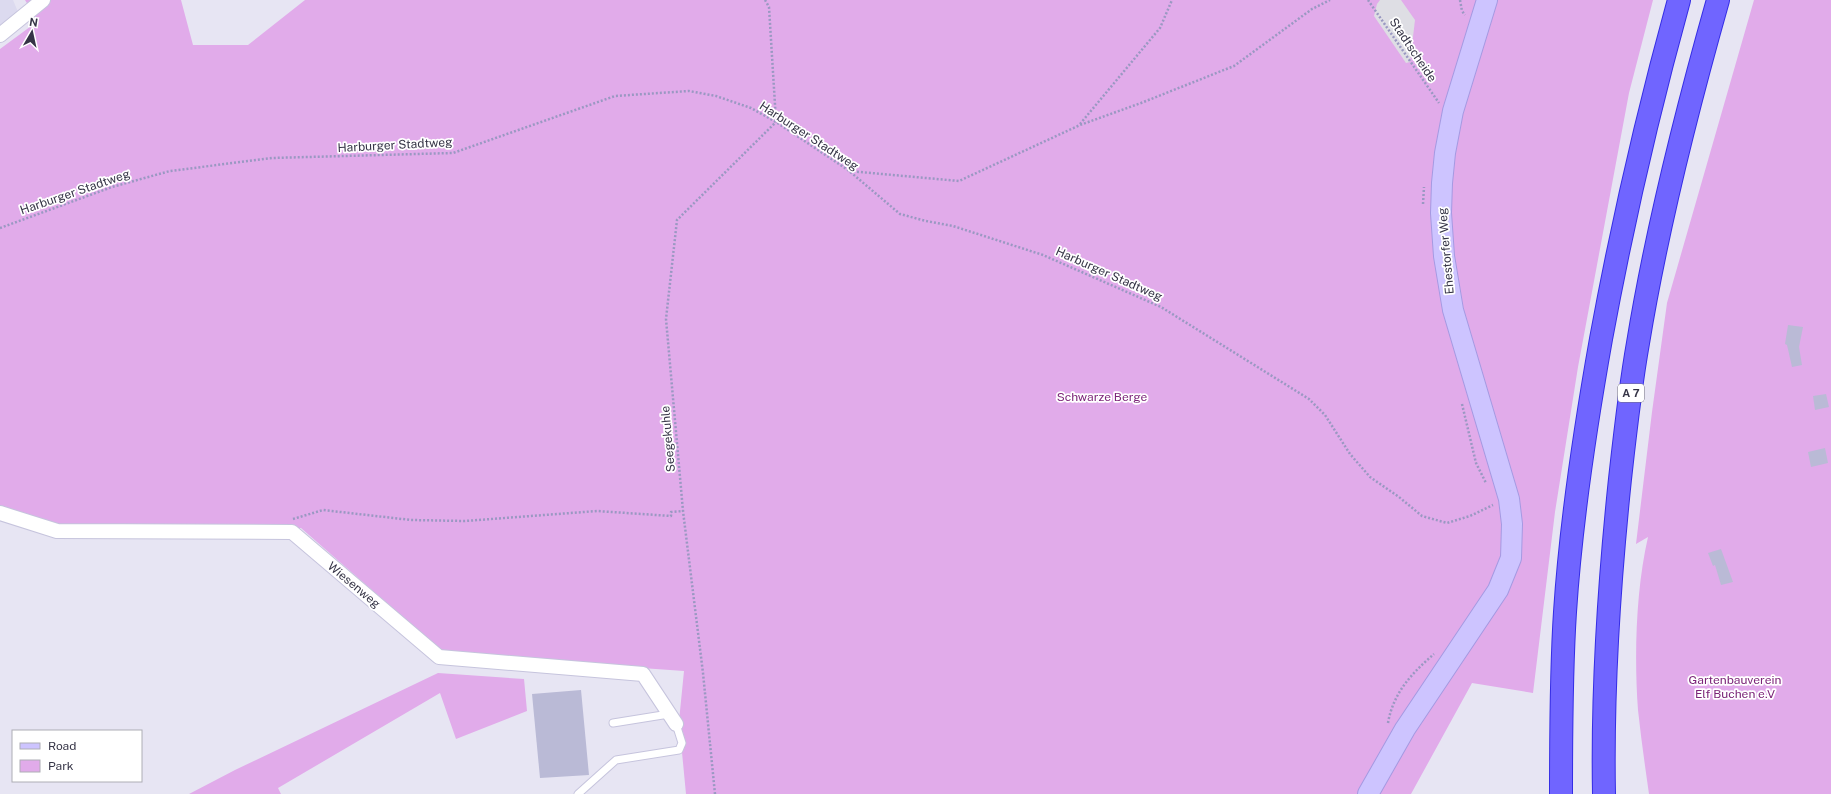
<svg xmlns="http://www.w3.org/2000/svg" width="1831" height="794" viewBox="0 0 1831 794" font-family="'Public Sans',sans-serif">
<style>
.residential{fill:#dcdaef}
.green{fill:#e1abea}
.parking{fill:#dedee4}
.building{fill:#babad6}
.lines{fill:none;stroke-linecap:round;stroke-linejoin:round}
.service-casing{stroke:#c6c4dd;stroke-width:9}
.minor-casing{stroke:#c6c4dd;stroke-width:16}
.secondary-casing{stroke:#a59ae2;stroke-width:22}
.motorway-casing{stroke:#352de5;stroke-width:24}
.path{stroke:#9a98c2;stroke-width:2.5;stroke-dasharray:2 2;stroke-linecap:butt}
.service{stroke:#fff;stroke-width:7}
.minor{stroke:#fff;stroke-width:14}
.secondary{stroke:#cdc4ff;stroke-width:20}
.motorway{stroke:#7065ff;stroke-width:22}
.labels{text-anchor:middle;stroke-width:3.5;stroke-linejoin:round;paint-order:stroke}
.shield{fill:#fff;stroke:#72717e;stroke-width:1}
.shield-label{font-size:11px;font-weight:bold;fill:#353446}
.street-label{font-size:12px;fill:#353446;stroke:#fff}
.park-label{font-size:12px;fill:#7b2478;stroke:#fff}
</style>
<rect width="100%" height="100%" fill="#e7e5f3"/>
<path class="residential" d="M0 0H13L18 12 0 26Z"/>
<g class="green">
<path d="M25 0H181L193 45H248L305 0H1653L1629 93 1578 367 1555 512 1533 693 1472 683 1411 794H686L679 721 684 671 445 654 301 528 64 529 0 511V49L38 21Z"/>
<path d="M1754 0H1831V794H1649C1645 766 1641 738 1638 710 1634 656 1636 589 1648 537L1636 544 1652 412 1667 303Z"/>
<path d="M438 673 524 679 527 711 456 739 440 693 278 788 281 794H189L235 770Z"/>
</g>
<path class="parking" d="M1380 0H1401L1415 20 1410 62 1406 63 1374 16 1377 4Z"/>
<g class="building">
<path d="M1788 325 1803 327 1799 347 1802 365 1792 367 1787 345 1785 344Z"/>
<path d="M1826 394 1829 407 1815 410 1813 396Z"/>
<path d="M1825 448 1828 463 1811 467 1808 452Z"/>
<path d="M1721 549 1733 582 1721 585 1715 565 1713 566 1708 553Z"/>
<path d="M581 690 589 775 540 778 532 694Z"/>
</g>
<g class="lines">
<g class="service-casing">
<g id="service">
<path d="M613 723 669 714"/>
<path d="M578 794 616 760 679 750 682 743 676 724"/>
</g>
</g>
<g class="minor-casing">
<g id="minor">
<path d="M0 35 43 0"/>
<path d="M0 513 57 531 292 532 439 657 643 674 676 724"/>
</g>
</g>
<g class="secondary-casing">
<path id="secondary" d="M1368 794 1405 729 1498 590 1511 558 1512 524 1509 499 1453 310 1444 256 1441 213 1442 183 1445 153 1453 111 1487 0"/>
</g>
<g class="motorway-casing">
<g id="motorway">
<path d="M1561 794C1561 733 1561 673 1565 612 1571 520 1585 429 1601 339 1622 225 1648 112 1679 0"/>
<path d="M1604 794C1602 688 1609 584 1620 479 1625 434 1630 388 1638 343 1657 227 1686 113 1718 0"/>
</g>
</g>
<g class="path">
<path d="M765 0 769 7 776 121"/>
<path d="M1368 0 1439 103"/>
<path d="M1460 0 1462 11 1465 15"/>
<path d="M1080 124 1160 28 1172 0"/>
<path d="M849 171 959 181 1080 125 1141 103 1234 66 1312 9 1330 0"/>
<path d="M1423 204 1424 187"/>
<path d="M0 228 112 187 170 171 272 158 453 153 615 96 689 91 716 96 751 108 776 122 848 170 900 214 926 221 953 226 1043 255 1161 307 1309 399 1325 415 1350 454 1370 477 1399 497 1422 516 1447 523 1470 516 1493 505"/>
<path d="M1462 404 1476 463 1486 483"/>
<path d="M293 519 323 510 411 520 465 521 597 511 671 516V512L683 511"/>
<path d="M1388 723C1393 693 1412 673 1434 654"/>
<path d="M715 794 703 673 683 511 666 319 677 220 776 122"/>
</g>
<use href="#service" class="service"/>
<use href="#minor" class="minor"/>
<use href="#secondary" class="secondary"/>
<use href="#motorway" class="motorway"/>
</g>
<g class="labels">
<rect class="shield" x="1618" y="384" width="26" height="18" rx="3"/>
<g class="shield-label">
<text x="1631" y="397">A 7</text>
</g>
<g class="street-label">
<text transform="translate(1413 50) rotate(56)" y="4">Stadtscheide</text>
<text transform="translate(809 136) rotate(33)" y="4">Harburger Stadtweg</text>
<text transform="translate(395 145) rotate(-3)" y="4">Harburger Stadtweg</text>
<text transform="translate(75 192) rotate(-19)" y="4">Harburger Stadtweg</text>
<text transform="translate(1446 251) rotate(-95)" y="4">Ehestorfer Weg</text>
<text transform="translate(1109 274) rotate(24)" y="4">Harburger Stadtweg</text>
<text transform="translate(668 439) rotate(-95)" y="4">Seegekuhle</text>
<text transform="translate(354 585) rotate(40)" y="4">Wiesenweg</text>
</g>
<g class="park-label">
<text x="1102" y="401">Schwarze Berge</text>
<text x="1735" y="684">Gartenbauverein<tspan x="1735" dy="14">Elf Buchen e.V</tspan></text>
</g>
</g>
<rect x="12" y="730" width="130" height="52" fill="#ffffff" stroke="#aeaeb5"/>
<rect x="20" y="743" width="20" height="6" fill="#cdc4ff" stroke="#aeaeb5"/>
<text x="48" y="750" font-size="12" fill="#353446">Road</text>
<rect x="20" y="760" width="20" height="12" fill="#e1abea" stroke="#aeaeb5"/>
<text x="48" y="770" font-size="12" fill="#353446">Park</text>
<g transform="translate(32 32) rotate(9)" stroke="#ffffff" stroke-width="3" paint-order="stroke">
<path d="M0-3L7 15L0 10L-7 15Z" fill="#353446"/>
<text y="-6" font-size="11" font-weight="bold" text-anchor="middle" fill="#353446">N</text>
</g>
</svg>
